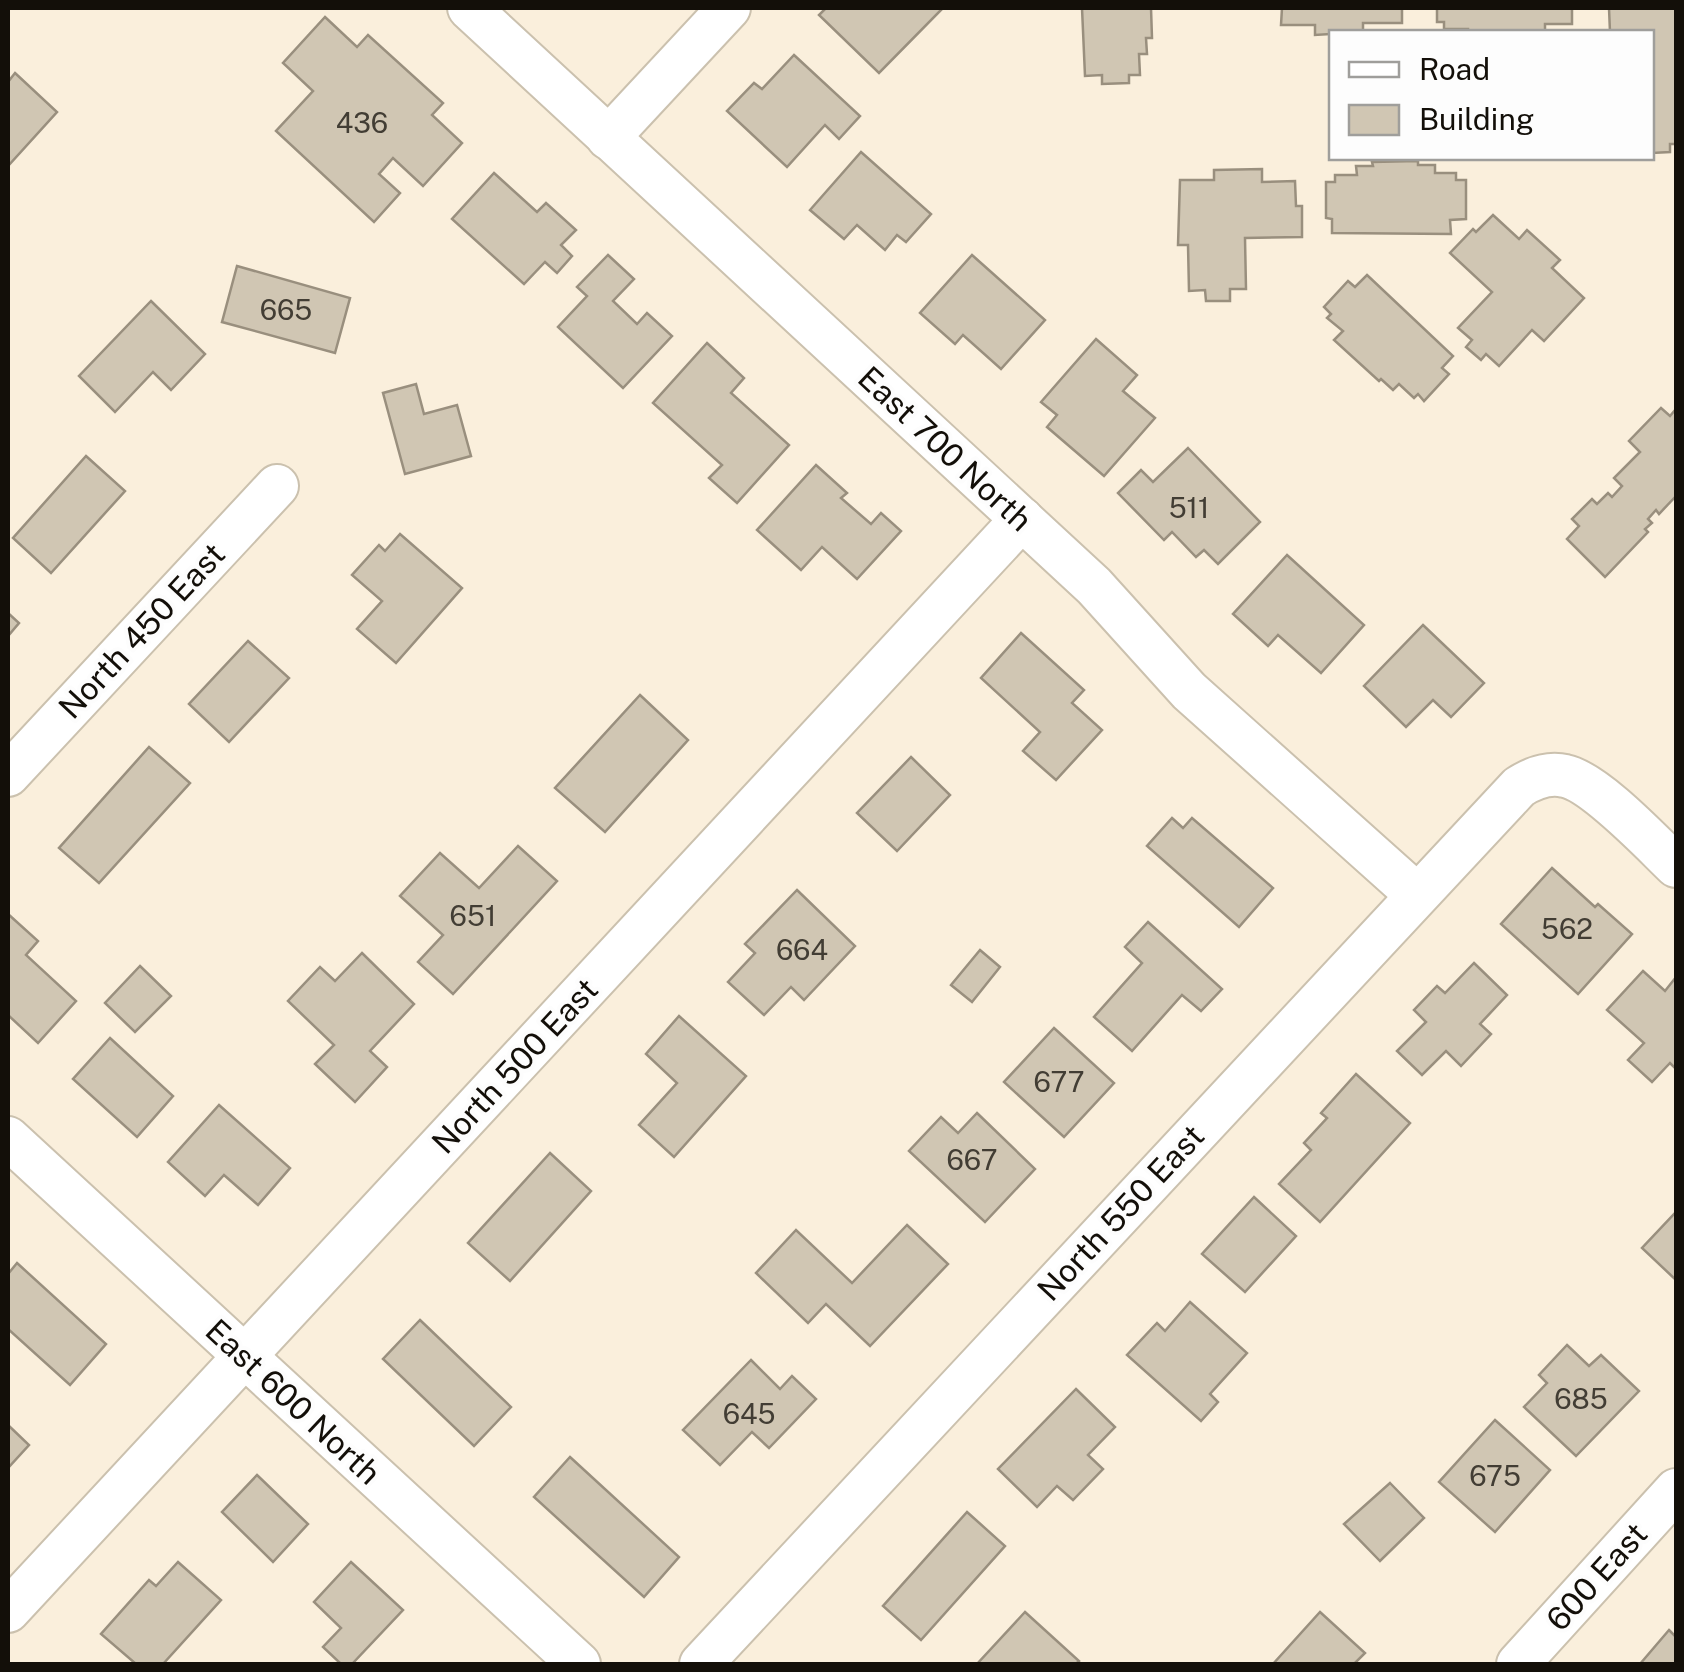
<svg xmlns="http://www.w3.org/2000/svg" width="1684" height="1672" viewBox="0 0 1684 1672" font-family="'Public Sans',sans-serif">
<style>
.building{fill:#d0c6b3;stroke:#998f7e;stroke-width:2.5}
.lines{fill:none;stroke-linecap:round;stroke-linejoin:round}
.minor-casing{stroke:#cbc1ae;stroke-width:46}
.minor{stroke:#fff;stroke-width:42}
.labels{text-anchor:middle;stroke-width:8;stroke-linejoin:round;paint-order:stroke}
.number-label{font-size:28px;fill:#423d34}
.street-label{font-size:32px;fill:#130f09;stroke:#fdfdfd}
</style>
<rect width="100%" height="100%" fill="#faefdc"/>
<g class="building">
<path d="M826 8H943L879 73 819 15Z"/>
<path d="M1082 8H1151L1152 38H1146L1147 54H1139L1140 75H1129V83L1102 84V75L1085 76Z"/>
<path d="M1282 8H1402V23H1363V32L1315 35V25H1281Z"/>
<path d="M1437 8H1572V24H1545V32H1468V29H1444V22H1437Z"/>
<path d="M1609 8H1676V144H1670V152L1652 153V32H1610Z"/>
<path d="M325 17 357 47 368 35 443 103 432 115 462 143 423 186 393 158 379 174 400 193 374 222 276 131 313 91 283 63Z"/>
<path d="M794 55 860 116 839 139 825 125 787 167 727 111 754 83 762 89Z"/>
<path d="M15 73 57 112 8 166V82Z"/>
<path d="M861 152 931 214 906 242 897 235 885 250 857 225 844 239 810 210Z"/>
<path d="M1418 161V165H1435V173H1456V180H1466V219L1450 220 1451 234 1332 233V219L1326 218V182H1335V175H1357L1356 166H1373L1372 162Z"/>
<path d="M1262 169V182L1295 181 1296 206H1302V237L1245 238 1246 289H1230V301H1206L1205 290 1189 291 1188 245H1178L1180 180H1214V170Z"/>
<path d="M494 173 537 212 546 203 576 230 561 245 572 256 557 273 545 262 524 284 452 219Z"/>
<path d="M1493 215 1519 239 1527 230 1560 260 1552 268 1584 298 1544 341 1532 330 1499 366 1486 354 1481 360 1466 347 1472 340 1458 328 1492 292 1450 253 1473 229 1476 232Z"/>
<path d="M608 255 634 279 613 301 637 324 647 313 672 336 623 388 558 327 587 296 577 287Z"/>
<path d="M972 255 1045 320 1001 369 963 335 955 344 920 313Z"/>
<path d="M237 266 350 298 335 353 222 322Z"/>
<path d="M1367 275 1453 356 1442 368 1449 374 1424 401 1418 394 1414 398 1399 384 1393 390 1381 379 1379 381 1334 340 1343 331 1327 318 1331 314 1324 307 1348 281 1355 287Z"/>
<path d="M151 301 205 354 171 390 153 372 115 412 79 376Z"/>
<path d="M1096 339 1137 375 1123 391 1155 418 1104 476 1047 427 1057 415 1041 402Z"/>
<path d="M707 343 744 378 731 393 789 445 737 503 709 478 722 465 653 403Z"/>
<path d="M416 384 424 414 457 405 471 456 405 474 383 393Z"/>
<path d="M1661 408 1670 416 1676 409V496L1659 514 1656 510 1648 519 1652 523 1645 529 1648 532 1605 577 1567 539 1579 526 1572 519 1592 499 1597 504 1608 493 1612 497 1622 486 1614 478 1640 452 1629 441Z"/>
<path d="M1188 448 1260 522 1218 564 1204 550 1196 557 1172 532 1164 540 1118 493 1141 470 1153 482Z"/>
<path d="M86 456 125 491 51 573 13 538Z"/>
<path d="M816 465 847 493 841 498 871 524 881 513 901 531 857 579 822 547 801 570 757 530Z"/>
<path d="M400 534 462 588 396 663 357 629 382 601 352 575 379 545 385 551Z"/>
<path d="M1287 555 1364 625 1321 673 1278 635 1268 646 1233 614Z"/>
<path d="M8 613 19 623 8 636Z"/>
<path d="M1423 625 1484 683 1451 717 1433 700 1406 727 1364 686Z"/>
<path d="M1021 633 1084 690 1072 703 1102 730 1056 780 1023 751 1040 732 981 678Z"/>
<path d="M248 641 289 678 229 742 189 704Z"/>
<path d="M640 695 688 740 605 832 555 788Z"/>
<path d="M149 747 190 783 99 883 59 848Z"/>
<path d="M911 757 950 795 897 851 857 813Z"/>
<path d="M1172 818 1183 828 1192 818 1273 888 1239 927 1147 846Z"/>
<path d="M518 846 557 881 453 994 418 962 443 935 400 896 440 853 479 888Z"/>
<path d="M1552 868 1595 907 1598 904 1632 934 1578 994 1501 924Z"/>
<path d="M797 890 855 946 804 1000 791 987 764 1015 728 982 755 953 745 944Z"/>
<path d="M8 914 38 941 26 955 76 1001 38 1043 8 1015Z"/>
<path d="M1148 922 1222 989 1201 1011 1182 995 1132 1051 1094 1017 1142 963 1125 947Z"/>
<path d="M980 950 1000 967 972 1002 951 985Z"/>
<path d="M362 953 414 1004 370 1051 387 1067 355 1102 315 1064 334 1045 288 1001 320 967 335 981Z"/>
<path d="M1474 963 1507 995 1480 1024 1491 1034 1461 1066 1446 1051 1422 1075 1397 1051 1426 1022 1414 1010 1437 986 1445 993Z"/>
<path d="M140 966 171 996 135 1032 105 1003Z"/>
<path d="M1643 971 1665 991 1676 977V1069L1670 1063 1652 1082 1628 1060 1644 1043 1607 1010Z"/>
<path d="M679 1016 746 1076 674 1157 639 1125 677 1083 646 1054Z"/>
<path d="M1054 1028 1114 1083 1064 1137 1004 1082Z"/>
<path d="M110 1038 173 1096 137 1137 73 1079Z"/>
<path d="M1356 1074 1410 1123 1320 1222 1279 1184 1311 1150 1304 1143 1327 1118 1321 1113Z"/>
<path d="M219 1105 290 1168 258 1205 224 1175 205 1196 168 1162Z"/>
<path d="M977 1113 1035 1169 985 1222 909 1151 941 1117 958 1133Z"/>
<path d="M550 1153 591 1191 510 1281 468 1243Z"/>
<path d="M1254 1197 1296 1236 1245 1292 1202 1254Z"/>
<path d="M1676 1212V1280L1642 1248Z"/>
<path d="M907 1225 948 1264 870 1346 826 1304 808 1323 756 1273 796 1230 852 1283Z"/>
<path d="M17 1263 106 1344 70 1385 8 1329V1274Z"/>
<path d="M1190 1302 1247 1353 1210 1394 1218 1402 1201 1421 1127 1355 1157 1323 1165 1331Z"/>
<path d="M420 1320 511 1407 474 1446 383 1359Z"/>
<path d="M1567 1345 1589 1366 1601 1355 1639 1391 1576 1456 1524 1407 1547 1383 1539 1375Z"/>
<path d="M751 1360 780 1389 792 1376 816 1399 769 1448 752 1432 720 1465 683 1430Z"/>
<path d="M1076 1389 1115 1427 1088 1455 1103 1469 1073 1500 1057 1486 1037 1507 998 1469Z"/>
<path d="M1495 1420 1550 1470 1495 1532 1439 1482Z"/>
<path d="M8 1425 29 1445 8 1468Z"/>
<path d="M570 1457 679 1557 644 1597 534 1497Z"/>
<path d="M257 1475 308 1524 273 1562 222 1512Z"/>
<path d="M1390 1483 1424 1518 1380 1561 1344 1524Z"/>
<path d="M967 1512 1005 1546 921 1640 883 1606Z"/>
<path d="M178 1562 221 1600 163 1664H136L101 1634 149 1580 156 1586Z"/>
<path d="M351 1562 403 1610 352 1664H341L323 1647 341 1628 314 1602Z"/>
<path d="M1025 1612 1079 1661 1076 1664H977Z"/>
<path d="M1320 1612 1365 1653 1354 1664H1273Z"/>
<path d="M1669 1630 1676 1637V1664H1640Z"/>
</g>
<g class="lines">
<g class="minor-casing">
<g id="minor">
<path d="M469 8 1094 586 1189 691 1417 895"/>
<path d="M608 138 729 8"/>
<path d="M8 775 277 486"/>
<path d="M8 1138 579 1664"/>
<path d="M8 1611 1022 519"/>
<path d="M701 1664 1519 787C1533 778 1548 772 1565 776 1595 782 1652 843 1676 866"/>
<path d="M1518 1664 1676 1490"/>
</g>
</g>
<use href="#minor" class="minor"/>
</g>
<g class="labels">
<g class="number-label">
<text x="362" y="133">436</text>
<text x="286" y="320">665</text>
<text x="1189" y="518">511</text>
<text x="473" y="926">651</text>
<text x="1567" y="939">562</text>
<text x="802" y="960">664</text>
<text x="1059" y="1092">677</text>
<text x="972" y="1170">667</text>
<text x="1581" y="1409">685</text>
<text x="749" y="1424">645</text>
<text x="1495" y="1486">675</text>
</g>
<g class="street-label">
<text transform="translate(945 449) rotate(43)" y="11">East 700 North</text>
<text transform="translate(142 631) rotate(-47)" y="11">North 450 East</text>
<text transform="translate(515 1066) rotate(-47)" y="11">North 500 East</text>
<text transform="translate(1121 1213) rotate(-47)" y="11">North 550 East</text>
<text transform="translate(293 1402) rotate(43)" y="11">East 600 North</text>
<text transform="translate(1597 1577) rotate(-48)" y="11">600 East</text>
</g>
</g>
<rect width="1684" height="1672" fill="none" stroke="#130f09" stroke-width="20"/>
<rect x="1329" y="30" width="325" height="130" fill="#fdfdfd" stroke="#9f9e9b" stroke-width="2.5"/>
<rect x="1349" y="62" width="50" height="15" fill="#ffffff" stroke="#9f9e9b" stroke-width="2.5"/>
<text x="1419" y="80" font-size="30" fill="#130f09">Road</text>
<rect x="1349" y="105" width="50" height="30" fill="#d0c6b3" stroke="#9f9e9b" stroke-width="2.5"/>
<text x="1419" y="130" font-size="30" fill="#130f09">Building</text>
</svg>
